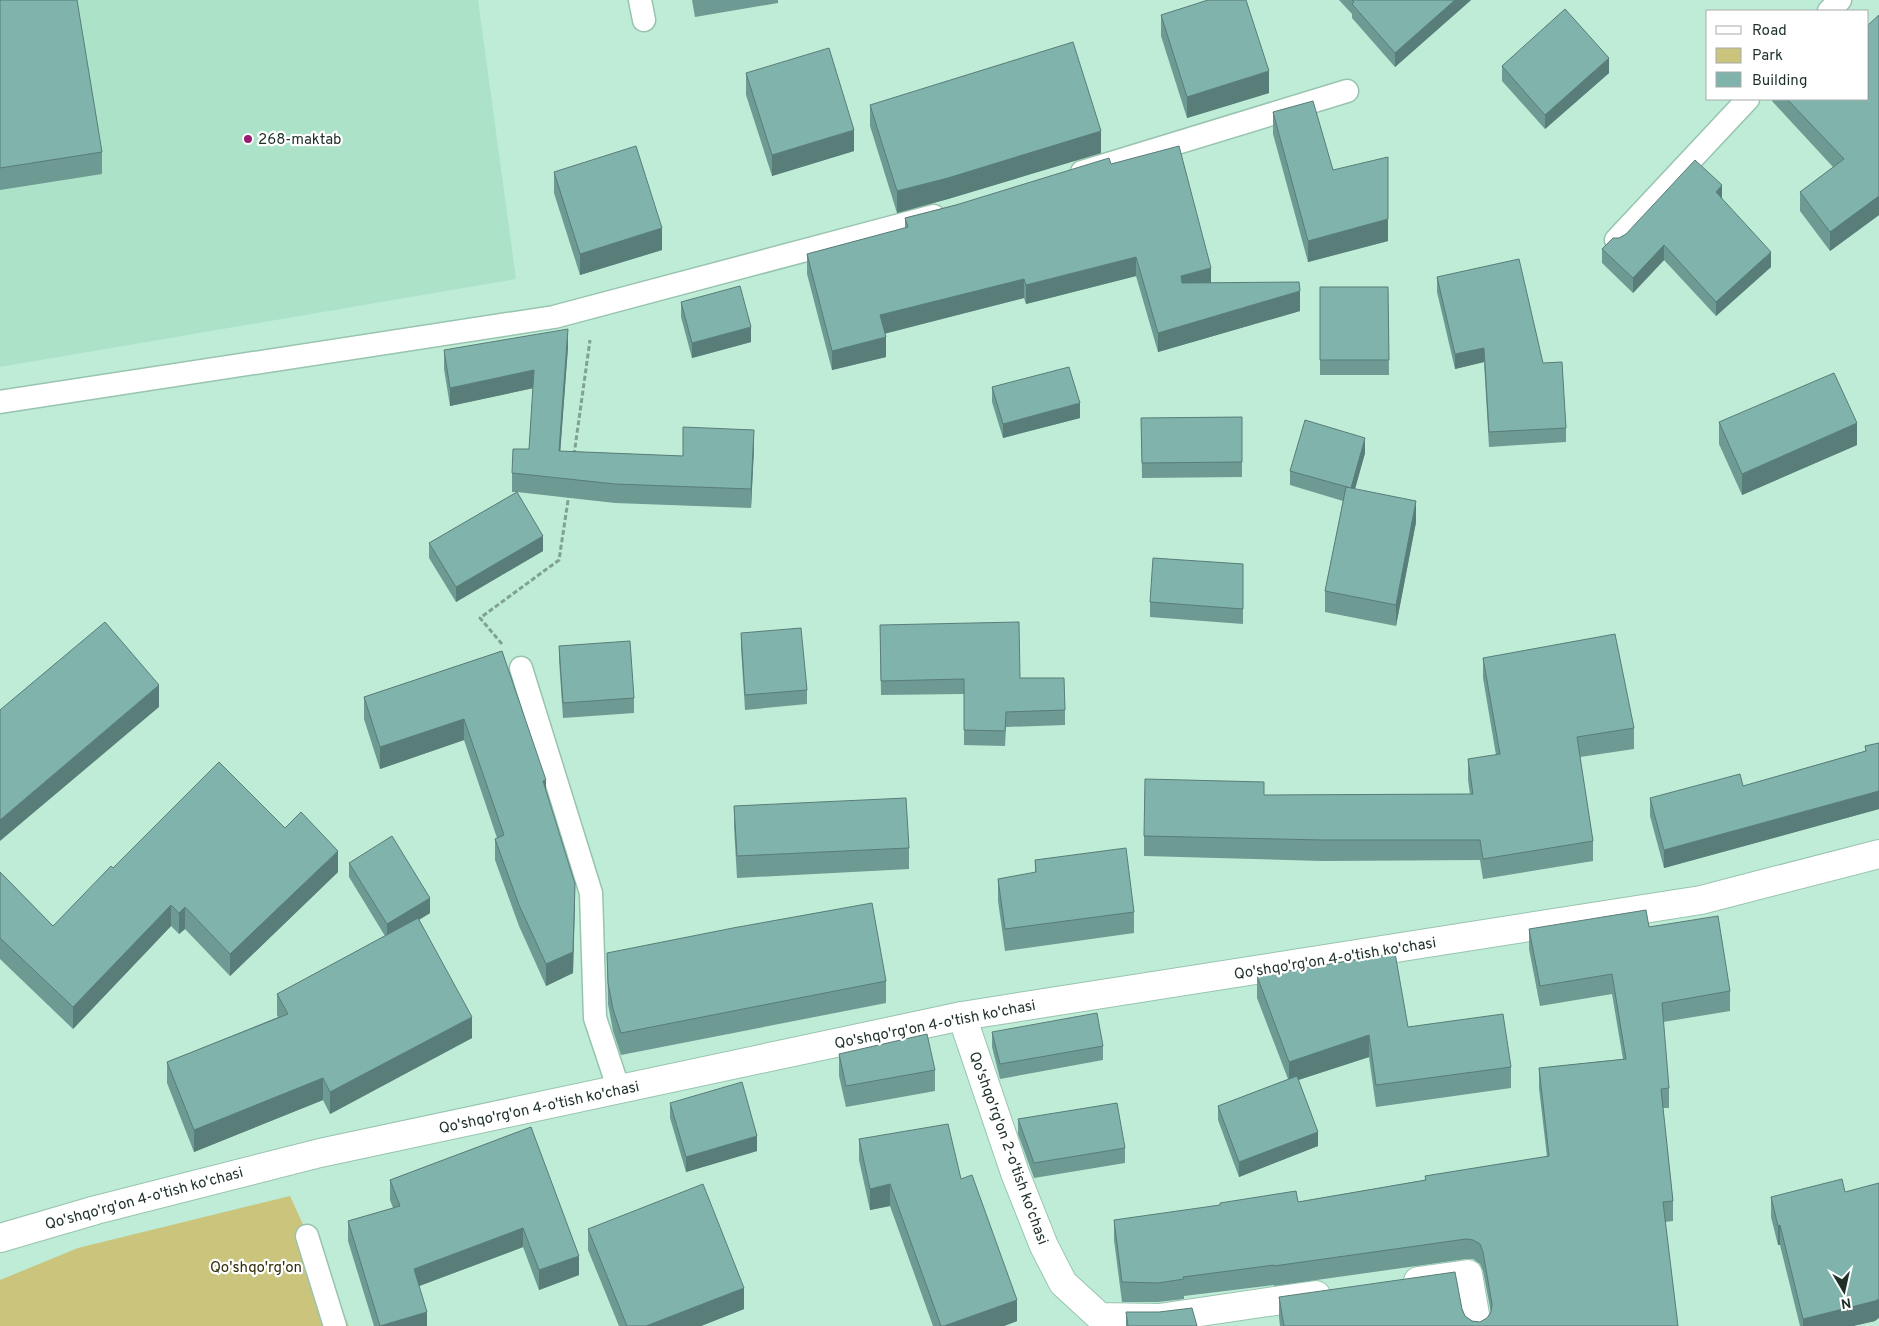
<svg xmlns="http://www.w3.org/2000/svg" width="1879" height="1326" viewBox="0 0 1879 1326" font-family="Overpass,sans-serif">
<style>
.built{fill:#ace2c8}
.green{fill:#cac47d}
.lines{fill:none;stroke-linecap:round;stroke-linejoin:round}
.service-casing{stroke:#98c4af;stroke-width:25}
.minor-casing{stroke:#98c4af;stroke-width:30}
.path{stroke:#7fa291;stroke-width:3;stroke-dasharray:5 2.5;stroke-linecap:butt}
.service{stroke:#fff;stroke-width:22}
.minor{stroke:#fff;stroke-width:28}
.wall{fill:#6d9a93}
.shaded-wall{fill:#597d78}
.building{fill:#7fb3ab;stroke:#597d78}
.poi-dot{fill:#9a1c73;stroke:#fff;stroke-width:2}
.labels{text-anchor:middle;stroke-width:4.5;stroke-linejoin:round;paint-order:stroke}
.poi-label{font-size:15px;fill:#1e3027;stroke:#fff;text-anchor:start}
.street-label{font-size:15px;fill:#1e3027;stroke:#fff}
.park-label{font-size:15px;fill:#322e0a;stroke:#fff}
</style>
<rect width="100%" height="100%" fill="#beecd6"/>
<path class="built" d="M0 0H478L516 279 0 367Z"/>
<path class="green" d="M290 1196 349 1326H0V1280L78 1248Z"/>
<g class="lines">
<g class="service-casing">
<g id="service">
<path d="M640 0 644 20"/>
<path d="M1829 11 1840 0"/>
<path d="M1082 172 1347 91"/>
<path d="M1616 240 1748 99"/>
<path d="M0 402 554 317 934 216"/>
<path d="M521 668 591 893 595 1018 619 1090"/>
<path d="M307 1236 335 1326"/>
</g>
</g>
<g class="minor-casing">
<g id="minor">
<path d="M962 1016 1015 1173 1044 1246 1063 1283 1100 1317 1159 1318 1316 1295"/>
<path d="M0 1238 96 1210 320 1153 962 1016 1701 900 1879 854"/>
<path d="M1418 1281 1468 1274 1477 1326"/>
</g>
</g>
<g class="path">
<path d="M574 455 590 340"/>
<path d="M502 644 480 618 559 560 569 494"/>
</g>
<use href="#service" class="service"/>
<use href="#minor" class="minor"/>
</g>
<g class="wall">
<path d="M0 0 102 152V174L0 190Z"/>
<path d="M692 0H778V3L695 17Z"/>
<path d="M1339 0H1471L1395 67 1352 18V14Z"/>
<path d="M1161 15 1269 93 1187 118 1161 36Z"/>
<path d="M1879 15V215L1830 251 1800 211V192L1833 167 1772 101V99H1868Z"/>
<path d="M1502 66 1609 73 1545 129 1502 81Z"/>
<path d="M746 73 854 151 772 176 746 95Z"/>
<path d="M870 105 1101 153 948 199 897 213 870 126Z"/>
<path d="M1273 112 1333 170 1388 241 1308 262 1273 134Z"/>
<path d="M1111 164 1211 283 1300 311 1158 352 1136 276 1026 304 1024 298 885 333 886 357 832 370 807 274V254L905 228V218Z"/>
<path d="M554 172 662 250 580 275 554 193Z"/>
<path d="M1722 199 1771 267 1716 316 1664 260 1633 293 1602 263V249L1619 238Z"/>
<path d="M1437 277 1566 428V442L1489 447 1484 362 1455 369 1437 292Z"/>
<path d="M1320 287H1388L1389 375H1320Z"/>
<path d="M681 302 751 342 692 358 681 317Z"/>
<path d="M568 347 560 451 683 456 754 448 751 508 615 503 517 492 543 551 456 602 429 558V543L517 492H512V473L529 449 533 388 450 406 444 369V350Z"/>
<path d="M992 387 1080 418 1003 438 992 402Z"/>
<path d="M1242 417V477L1142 478 1141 418Z"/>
<path d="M1719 422 1857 445 1742 495 1719 444Z"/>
<path d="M1365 453 1355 489 1416 522 1396 626 1325 612V591L1343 501 1290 485V471Z"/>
<path d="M1243 564V624L1150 617V602Z"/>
<path d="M880 625 1020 678 1065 710V725L1006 727 1005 746 964 745V694L881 695Z"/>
<path d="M741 633 807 690V704L745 710 741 647Z"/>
<path d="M559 646 634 698V713L563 718 559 660Z"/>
<path d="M502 651 546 791 575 906 573 973 546 986 519 926 495 860V839L497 838 464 740 380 769 364 719V697Z"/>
<path d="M1483 658 1634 728V749L1580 757 1593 841V861L1483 879 1480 860 1323 861 1144 856V836L1264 795 1470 794 1468 780V759L1496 755 1483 678Z"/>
<path d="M1879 743V809L1664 868 1650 816V798L1743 786 1865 751V746Z"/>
<path d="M734 806 909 848V869L737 878 734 827Z"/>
<path d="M285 828 338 872 230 976 185 929 179 934 171 926 73 1029 0 959V872L53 926 113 868Z"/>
<path d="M1035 860 1134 912V933L1005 951 998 901V879L1035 873Z"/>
<path d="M349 863 430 913 419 920 472 1038 330 1114 323 1100 194 1152 167 1083V1062L278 1017 277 1015V994L385 936 349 877Z"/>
<path d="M1649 927 1730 991V1011L1663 1022 1669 1088V1108H1663L1673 1201V1221L1665 1222 1678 1326H1280L1279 1317V1297L1462 1309 1465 1316 1472 1321 1480 1322 1487 1318 1491 1313 1483 1271 1480 1264 1473 1259H1466L1274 1286V1285L1184 1296V1299L1158 1302H1122L1114 1240V1220L1298 1202 1425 1180V1176L1547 1157 1539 1088V1068L1623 1059 1612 994 1540 1006 1529 949V929Z"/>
<path d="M607 953 886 981V1003L621 1055 613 1031 608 1004Z"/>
<path d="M1257 976 1408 1027 1511 1067V1088L1376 1107 1369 1057 1298 1080 1318 1146 1239 1177 1218 1120V1106L1288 1079 1257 998Z"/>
<path d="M992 1032 1103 1046V1060L1000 1079 992 1047Z"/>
<path d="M839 1054 935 1070V1091L846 1107 839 1076Z"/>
<path d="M670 1103 757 1151 686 1172 670 1118Z"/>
<path d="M1018 1119 1125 1148V1163L1034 1178 1018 1134Z"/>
<path d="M531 1127 579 1275 539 1290 523 1247 419 1286 427 1326H374L348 1241V1221L393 1208 390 1200V1180Z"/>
<path d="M859 1139 961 1179 1017 1321 1004 1326H933L890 1206 870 1210 859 1160Z"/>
<path d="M1845 1192 1875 1321 1853 1326H1800L1780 1245H1778L1771 1217V1197Z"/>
<path d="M588 1229 744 1309 701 1326H619L588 1250Z"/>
<path d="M1126 1312 1197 1326H1126Z"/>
</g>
<g class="shaded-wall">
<path d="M1455 0H1471L1395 67V53Z"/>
<path d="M1609 58V73L1545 129V115Z"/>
<path d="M1269 71V93L1187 118V97Z"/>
<path d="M854 130V151L772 176V155Z"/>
<path d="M1101 131V153L948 199 897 213V191Z"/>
<path d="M1722 185V200L1716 192Z"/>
<path d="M1879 196V215L1830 251V232Z"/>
<path d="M1388 219V241L1308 262V241Z"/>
<path d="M662 228V250L580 275V254Z"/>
<path d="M1664 245V260L1633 293V278Z"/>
<path d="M1771 252V267L1716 316V302Z"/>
<path d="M1136 257V276L1026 304V285Z"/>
<path d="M1211 268V288L1181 296V276Z"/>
<path d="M1024 279V298L880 335V315Z"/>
<path d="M1300 291V311L1158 352V333Z"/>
<path d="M751 327V342L692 358V343Z"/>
<path d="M568 329V347L559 469V451Z"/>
<path d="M886 337V357L832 370V351Z"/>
<path d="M1484 348V362L1455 369V354Z"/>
<path d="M534 370V388L450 406V388Z"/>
<path d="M1080 403V418L1003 438V424Z"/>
<path d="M1857 423V445L1742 495V474Z"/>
<path d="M754 430V448L751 508V489Z"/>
<path d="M1365 438V453L1351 503V488Z"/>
<path d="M1416 501V522L1396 626V605Z"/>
<path d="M543 536V551L456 602V587Z"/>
<path d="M159 685V707L0 841V820Z"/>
<path d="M464 719V740L380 769V747Z"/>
<path d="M546 780V801L543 781Z"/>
<path d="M1879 791V809L1664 868V850Z"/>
<path d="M338 851V872L230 976V954Z"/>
<path d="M575 884 573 973 546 986V964Z"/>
<path d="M430 898V913L387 939V924Z"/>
<path d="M171 905V926L73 1029V1007Z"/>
<path d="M185 907V929L179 934V913Z"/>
<path d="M472 1017V1038L330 1114V1092Z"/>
<path d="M1369 1035V1057L1289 1083V1062Z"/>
<path d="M323 1078V1100L194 1152V1130Z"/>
<path d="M1318 1132V1146L1239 1177V1162Z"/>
<path d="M757 1136V1151L686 1172V1157Z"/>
<path d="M890 1184V1206L870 1210V1189Z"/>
<path d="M1780 1225V1245H1778V1226Z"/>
<path d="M523 1228V1247L414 1288V1269Z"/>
<path d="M579 1256V1275L539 1290V1270Z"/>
<path d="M744 1288V1309L701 1326H646Z"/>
<path d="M1879 1299V1318L1875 1321 1853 1326H1803V1319Z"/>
<path d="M1017 1300V1321L1004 1326H944Z"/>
<path d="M427 1312V1326H380Z"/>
</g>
<g class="building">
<path d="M0 0H77L102 152 0 168Z"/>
<path d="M1208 0H1246L1269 71 1187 97 1161 15Z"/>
<path d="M1352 0H1455L1395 53 1352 4 1354 2Z"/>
<path d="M1565 9 1609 58 1545 115 1502 66Z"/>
<path d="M1879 15V196L1830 232 1800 192 1844 159 1787 99H1868V25Z"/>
<path d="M1073 42 1101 131 948 178 897 191 870 105Z"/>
<path d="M829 48 854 130 772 155 746 73Z"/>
<path d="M1313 101 1333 170 1388 157V219L1308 241 1273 112Z"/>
<path d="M636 146 662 228 580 254 554 172Z"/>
<path d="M1179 146 1211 268 1181 276 1182 283 1299 282 1300 291 1158 333 1136 257 1026 285 1024 279 880 315 886 337 832 351 807 254 908 227 905 218 956 205 1109 158 1111 164Z"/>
<path d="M1695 160 1722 185 1716 192 1771 252 1716 302 1664 245 1633 278 1602 249 1613 238H1619L1626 234Z"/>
<path d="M1519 259 1543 363 1562 362 1566 428 1489 432 1484 348 1455 354 1437 277Z"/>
<path d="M740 286 751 327 692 343 681 302Z"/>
<path d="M1320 287H1388L1389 360H1320Z"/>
<path d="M568 329 559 451 683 456V427L754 430 751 489 615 484 512 473 513 449H529L534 370 450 388 444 350Z"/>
<path d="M1069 367 1080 403 1003 424 992 387Z"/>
<path d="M1834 373 1857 423 1742 474 1719 422Z"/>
<path d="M1242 417V462L1142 463 1141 418Z"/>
<path d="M1305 420 1365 438 1351 488 1290 471Z"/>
<path d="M1346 487 1416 501 1396 605 1325 591Z"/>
<path d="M517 492 543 536 456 587 429 543Z"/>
<path d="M1153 558 1243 564V609L1150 602Z"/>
<path d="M105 622 159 685 0 820V710Z"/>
<path d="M1019 622 1020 678H1064L1065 710 1006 712 1005 731 964 730V679L881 681 880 625Z"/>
<path d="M801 628 807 690 745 695 741 633Z"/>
<path d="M1615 634 1634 728 1577 737 1593 841 1483 859 1480 840H1323L1144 836 1145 779 1264 782V795L1473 794 1468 759 1500 754 1483 658Z"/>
<path d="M630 641 634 698 563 703 559 646Z"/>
<path d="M502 651 546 780 543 781 575 884 573 952 546 964 519 905 495 839 504 835 464 719 380 747 364 697Z"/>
<path d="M1879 743V791L1664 850 1650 798 1740 774 1743 786 1866 751 1865 746Z"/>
<path d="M219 762 285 828 301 812 338 851 230 954 185 907 179 913 171 905 73 1007 0 938V872L53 926 111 866 113 868Z"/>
<path d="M906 798 909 848 737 856 734 806Z"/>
<path d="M392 836 430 898 387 924 349 863Z"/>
<path d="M1126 848 1134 912 1005 929 998 879 1036 872 1035 860Z"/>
<path d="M872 903 886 981 621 1033 613 1009 608 983 607 953 733 928Z"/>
<path d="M1646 910 1649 927 1718 916 1730 991 1662 1003 1669 1088 1661 1089 1673 1201 1663 1202 1678 1326H1284L1279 1297 1455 1272 1462 1309 1465 1316 1472 1321 1480 1322 1487 1318 1491 1312 1492 1304 1483 1252 1480 1244 1473 1240 1466 1239 1274 1266V1265L1183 1277 1184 1279 1158 1283 1122 1282 1114 1220 1220 1205V1203L1296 1191 1298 1202 1426 1180 1425 1176 1549 1156 1539 1068 1626 1059 1612 974 1540 986 1529 929Z"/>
<path d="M418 918 472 1017 330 1092 323 1078 194 1130 167 1062 288 1014 277 994Z"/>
<path d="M1395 953 1408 1027 1503 1014 1511 1067 1376 1085 1369 1035 1289 1062 1257 976Z"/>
<path d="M1097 1013 1103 1046 1000 1064 992 1032Z"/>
<path d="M927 1034 935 1070 846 1086 839 1054Z"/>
<path d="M1297 1076 1318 1132 1239 1162 1218 1106Z"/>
<path d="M742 1082 757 1136 686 1157 670 1103Z"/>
<path d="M1117 1103 1125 1148 1034 1163 1018 1119Z"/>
<path d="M948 1124 961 1179 972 1175 1017 1300 944 1326H941L890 1184 870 1189 859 1139Z"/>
<path d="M531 1127 579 1256 539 1270 523 1228 414 1269 427 1312 380 1326 348 1221 400 1206 390 1180Z"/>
<path d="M1842 1179 1845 1192 1879 1183V1299L1875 1301 1803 1319 1780 1225 1778 1226 1771 1197Z"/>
<path d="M703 1184 744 1288 646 1326H627L588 1229Z"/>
<path d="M1192 1308 1197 1326H1128L1126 1312H1159Z"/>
</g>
<circle class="poi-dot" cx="248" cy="139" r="5"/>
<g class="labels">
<g class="poi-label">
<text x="258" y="144">268-maktab</text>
</g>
<g class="street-label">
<text transform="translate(1335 958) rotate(-9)" y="5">Qo'shqo'rg'on 4-o'tish ko'chasi</text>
<text transform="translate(935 1024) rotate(-11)" y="5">Qo'shqo'rg'on 4-o'tish ko'chasi</text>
<text transform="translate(539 1107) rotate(-12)" y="5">Qo'shqo'rg'on 4-o'tish ko'chasi</text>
<text transform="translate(1009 1148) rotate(70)" y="5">Qo'shqo'rg'on 2-o'tish ko'chasi</text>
<text transform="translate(144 1198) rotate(-15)" y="5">Qo'shqo'rg'on 4-o'tish ko'chasi</text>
</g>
<g class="park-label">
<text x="256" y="1272">Qo'shqo'rg'on</text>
</g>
</g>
<rect x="1706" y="10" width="162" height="90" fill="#ffffff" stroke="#a5aca9"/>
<rect x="1716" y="26" width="25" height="8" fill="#ffffff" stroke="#a5aca9"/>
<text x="1752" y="35" font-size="15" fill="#1e3027">Road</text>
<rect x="1716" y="48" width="25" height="15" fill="#cac47d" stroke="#a5aca9"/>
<text x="1752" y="60" font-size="15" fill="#1e3027">Park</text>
<rect x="1716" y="72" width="25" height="15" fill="#7fb3ab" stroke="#a5aca9"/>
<text x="1752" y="85" font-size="15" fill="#1e3027">Building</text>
<g transform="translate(1844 1291) rotate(171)" stroke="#ffffff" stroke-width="4" paint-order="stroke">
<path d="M0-4L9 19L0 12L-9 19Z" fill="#1e3027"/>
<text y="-8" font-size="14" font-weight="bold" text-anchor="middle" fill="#1e3027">N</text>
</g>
</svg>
